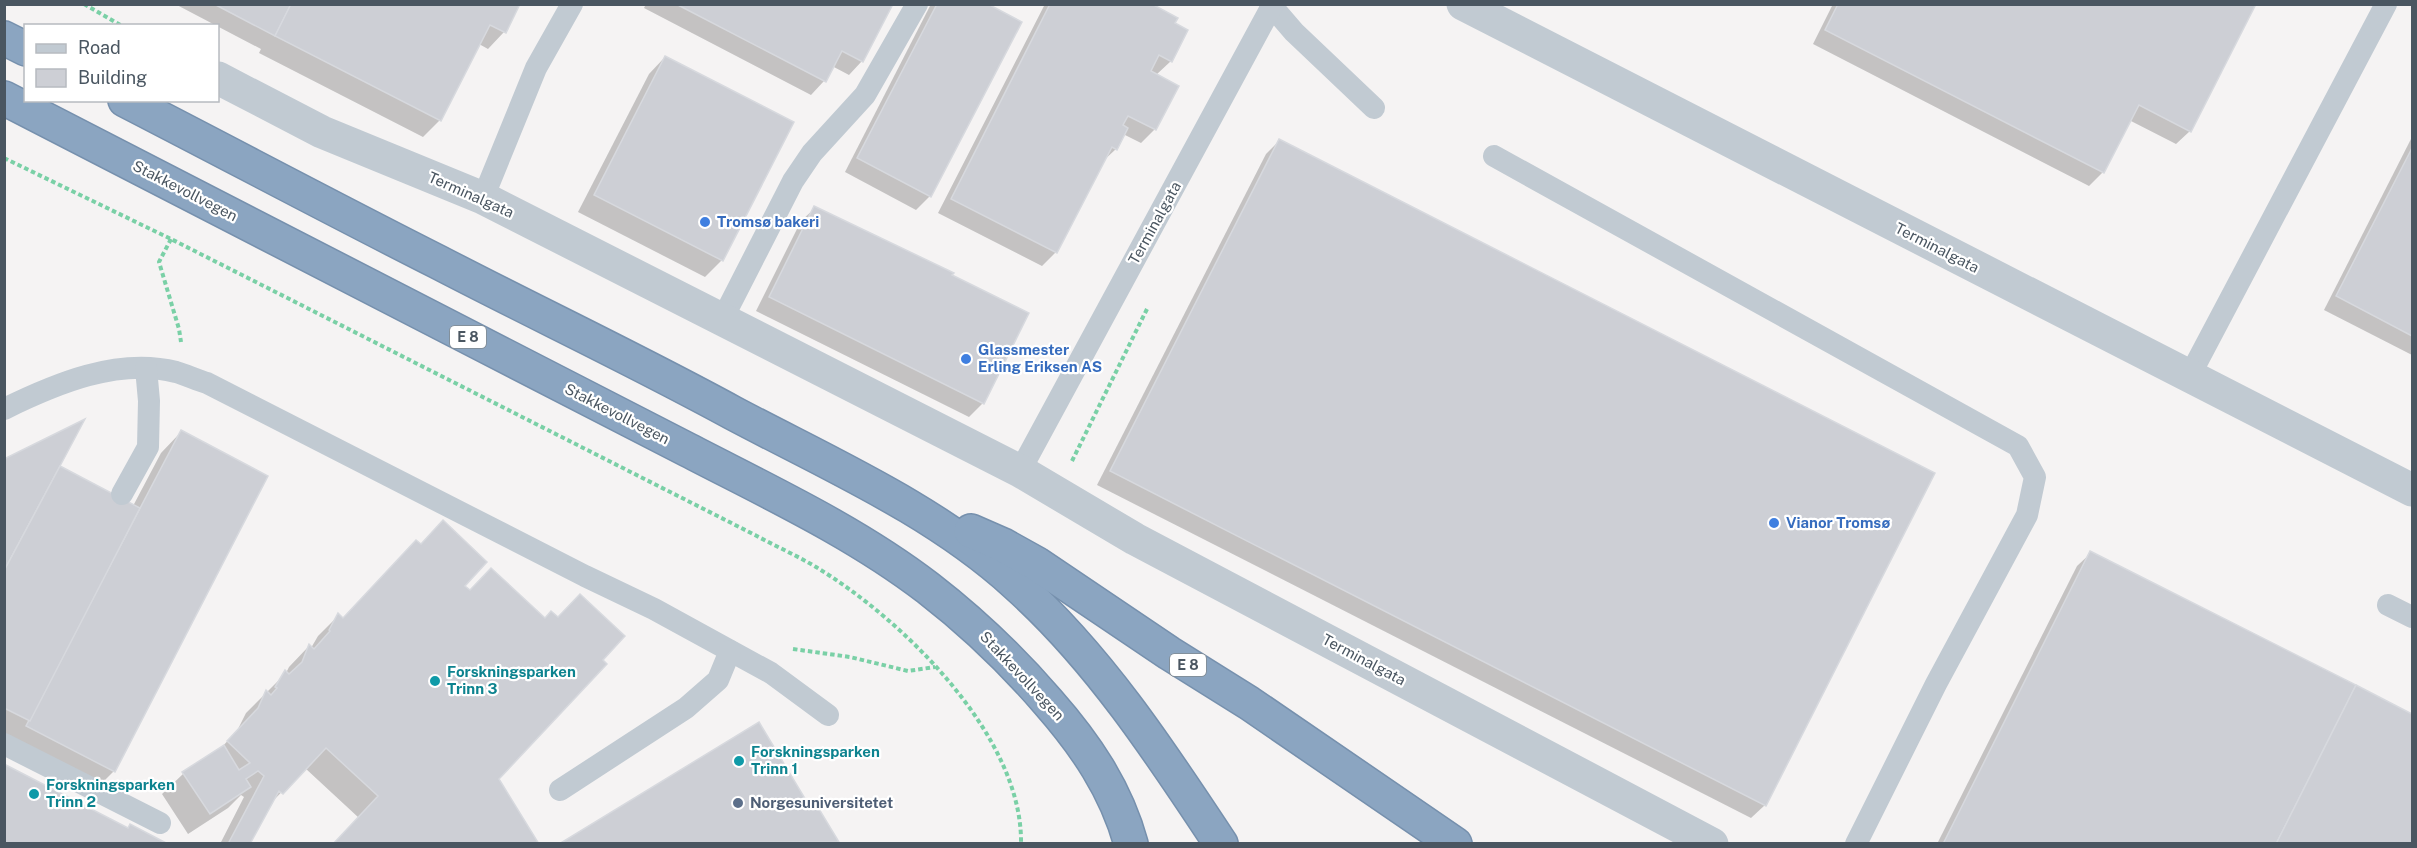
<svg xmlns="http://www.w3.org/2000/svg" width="2417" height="848" viewBox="0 0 2417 848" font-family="'Public Sans',sans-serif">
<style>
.shadow{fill:#0003}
.building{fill:#cdcfd5;stroke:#d7d9de;stroke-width:1.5}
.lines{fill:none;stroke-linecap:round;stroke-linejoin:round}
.highway-casing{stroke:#7690ad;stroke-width:36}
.path{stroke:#7ad0a6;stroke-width:4;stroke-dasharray:4.5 3;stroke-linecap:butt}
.lane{stroke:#c1cad2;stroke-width:22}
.street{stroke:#c1cad2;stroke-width:33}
.highway{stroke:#8ba5c1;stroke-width:33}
.shop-dot{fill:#3f7fe0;stroke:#fff;stroke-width:2}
.culture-dot{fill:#0f9aa8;stroke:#fff;stroke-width:2}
.service-dot{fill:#5c6f8a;stroke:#fff;stroke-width:2}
.labels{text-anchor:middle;stroke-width:4.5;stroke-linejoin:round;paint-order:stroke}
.shield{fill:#fff;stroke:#808990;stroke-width:1.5}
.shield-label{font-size:14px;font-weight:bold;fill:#4a5661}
.street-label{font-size:15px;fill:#4a5661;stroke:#fff}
.shop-label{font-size:15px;font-weight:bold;fill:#366cbe;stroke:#fff;text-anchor:start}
.culture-label{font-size:15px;font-weight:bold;fill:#0d838f;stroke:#fff;text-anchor:start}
.service-label{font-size:15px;font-weight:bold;fill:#4e5e75;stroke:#fff;text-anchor:start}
</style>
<rect width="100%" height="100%" fill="#f5f3f3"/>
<g class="shadow">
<path d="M175 4H518L504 32 488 49 479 44 440 120 423 137 259 53 261 49Z"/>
<path d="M646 4H892L862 61 849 75 832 66 824 81 811 95 644 8Z"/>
<path d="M931 4H984L930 196 916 210 845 172Z"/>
<path d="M1045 4H1148L1173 24 1171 61 1156 75 1155 129 1141 143 1123 134 1116 149 1102 162 1056 252 1042 266 938 213Z"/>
<path d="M1833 4H2255L2190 131 2176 144 2129 120 2103 172 2089 186 1813 44Z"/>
<path d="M665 57 722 260 705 277 578 212 649 74Z"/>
<path d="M2412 137V355L2324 310Z"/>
<path d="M1279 141 1765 805 1751 818 1097 485 1266 154Z"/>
<path d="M815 208 983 403 969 417 756 311 801 221Z"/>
<path d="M181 432 266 476 114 771 93 792 4 733V461L58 467 133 506 161 453Z"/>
<path d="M2091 553 2412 715V844H1937L2077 566Z"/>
<path d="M463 586 497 779 359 818 305 768 269 805 249 844H220L244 797 241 795 228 808 188 834 162 794 183 774 219 750 237 731 246 713 286 673 289 667 309 646 311 648 318 636 338 616 342 619Z"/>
<path d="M812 801 837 842 836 844H562L807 804Z"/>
</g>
<g class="building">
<path d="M214 4H291L275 36Z"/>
<path d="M291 4H520L506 33 490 25 441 121 275 36Z"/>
<path d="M676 4H893L863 62 842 51 826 82Z"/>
<path d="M937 4H988L1022 22 931 197 857 158Z"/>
<path d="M1050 4H1152L1178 18 1175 23 1188 30 1172 62 1159 55 1151 71 1179 86 1156 130 1128 116 1123 125 1128 128 1117 150 1112 147 1057 253 951 199Z"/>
<path d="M1838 4H2256L2191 132 2139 105 2104 173 1825 30Z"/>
<path d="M665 56 794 122 723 261 594 195Z"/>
<path d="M1279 139 1935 473 1766 806 1110 471Z"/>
<path d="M2412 148V336L2336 296Z"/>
<path d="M814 206 954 273 952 275 1029 313 984 404 769 297Z"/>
<path d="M85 419 60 466 4 571V459Z"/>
<path d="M181 430 268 476 115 772 26 726Z"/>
<path d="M60 466 140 508 30 721 4 708V571Z"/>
<path d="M443 520 487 562 465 586 470 590 491 568 545 618 551 611 558 617 580 594 625 636 603 660 607 664 499 779 539 844H333L378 796 326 748 283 794 279 791 250 844H228L264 776 258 771 246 779 251 787 210 814 182 772 224 745 239 770 250 763 227 741 258 708 266 690 271 695 277 688 275 687 285 670 289 674 302 662 309 644 314 649 330 631 329 630 338 613 343 618 416 540 421 544Z"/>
<path d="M2090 551 2356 685 2276 844H1943Z"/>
<path d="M2356 685 2412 714V844H2276Z"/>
<path d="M759 722 807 802 813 799 839 842 559 844Z"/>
<path d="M4 764 128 828 130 824 168 844H4Z"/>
</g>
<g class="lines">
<g class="highway-casing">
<g id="highway">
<path d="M4 38 26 49"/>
<path d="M4 98C162 180 320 261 478 342 548 378 618 414 688 450 769 492 855 532 928 588 972 622 1011 659 1048 702 1085 744 1116 789 1131 844"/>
<path d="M125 100C230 154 333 209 438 262 536 313 636 360 733 413 829 464 935 510 1016 584 1098 657 1161 753 1221 844"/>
<path d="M971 531 1003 545 1037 564 1169 653 1249 703 1455 844"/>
</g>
</g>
<g class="path">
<path d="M84 4 122 26"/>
<path d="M4 158 171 239 755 535C775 546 796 555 816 567 902 619 1023 736 1021 844"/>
<path d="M171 239 159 262 179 329 181 342"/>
<path d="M1072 461 1147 309"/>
<path d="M793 649 850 657 908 671 935 667"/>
</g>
<g class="lane">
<path d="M1270 4 1294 32 1374 108"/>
<path d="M1494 156 2018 446 2035 477 2027 515 1936 684 1856 844"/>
<path d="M483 198 536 68 572 4"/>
<path d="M722 320 793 181 812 153 865 95 917 4"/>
<path d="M2189 377 2386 4"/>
<path d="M4 409C55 384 118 357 176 372 186 375 197 380 207 383L585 576 654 609 771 673 828 715"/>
<path d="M1020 471 1273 4"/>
<path d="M122 494 148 447 149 401 146 368"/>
<path d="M2388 605 2412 617"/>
<path d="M4 744 160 823"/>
<path d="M560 790 686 708 718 680 730 651"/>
</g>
<g class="street">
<path d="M1463 4 2412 490"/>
<path d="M218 78 322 132 483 198 1020 471 1135 539 1712 844"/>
</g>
<use href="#highway" class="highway"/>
</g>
<g class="shop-dot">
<circle cx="705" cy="222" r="6"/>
<circle cx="966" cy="359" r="6"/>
<circle cx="1774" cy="523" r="6"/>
</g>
<g class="culture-dot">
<circle cx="435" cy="681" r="6"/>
<circle cx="739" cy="761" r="6"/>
<circle cx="34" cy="794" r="6"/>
</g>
<circle class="service-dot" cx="738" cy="803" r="6"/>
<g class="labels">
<g class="shield">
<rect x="450" y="326" width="36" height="22" rx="4.5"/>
<rect x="1170" y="654" width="36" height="22" rx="4.5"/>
</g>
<g class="shield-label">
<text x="468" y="342">E 8</text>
<text x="1188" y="670">E 8</text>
</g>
<g class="street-label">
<text transform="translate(185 191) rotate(27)" y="5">Stakkevollvegen</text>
<text transform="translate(471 195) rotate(24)" y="5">Terminalgata</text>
<text transform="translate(1155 223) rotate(-61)" y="5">Terminalgata</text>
<text transform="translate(1937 248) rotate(27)" y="5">Terminalgata</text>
<text transform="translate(617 414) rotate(27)" y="5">Stakkevollvegen</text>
<text transform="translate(1364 660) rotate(28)" y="5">Terminalgata</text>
<text transform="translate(1022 676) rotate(47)" y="5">Stakkevollvegen</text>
</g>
<g class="shop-label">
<text x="717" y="227">Tromsø bakeri</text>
<text x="978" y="355">Glassmester<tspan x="978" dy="17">Erling Eriksen AS</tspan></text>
<text x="1786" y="528">Vianor Tromsø</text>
</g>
<g class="culture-label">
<text x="447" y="677">Forskningsparken<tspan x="447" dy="17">Trinn 3</tspan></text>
<text x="751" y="757">Forskningsparken<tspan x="751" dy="17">Trinn 1</tspan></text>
<text x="46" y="790">Forskningsparken<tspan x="46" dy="17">Trinn 2</tspan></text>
</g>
<g class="service-label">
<text x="750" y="808">Norgesuniversitetet</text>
</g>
</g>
<rect width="2417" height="848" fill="none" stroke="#4a5661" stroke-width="12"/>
<rect x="24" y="24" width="195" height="78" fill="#ffffff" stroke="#b7bbc0" stroke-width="1.5"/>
<rect x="36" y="44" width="30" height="9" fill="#c1cad2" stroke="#b7bbc0" stroke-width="1.5"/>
<text x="78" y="54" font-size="18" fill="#4a5661">Road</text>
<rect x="36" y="69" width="30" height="18" fill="#cdcfd5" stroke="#b7bbc0" stroke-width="1.5"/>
<text x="78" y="84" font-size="18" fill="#4a5661">Building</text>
</svg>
